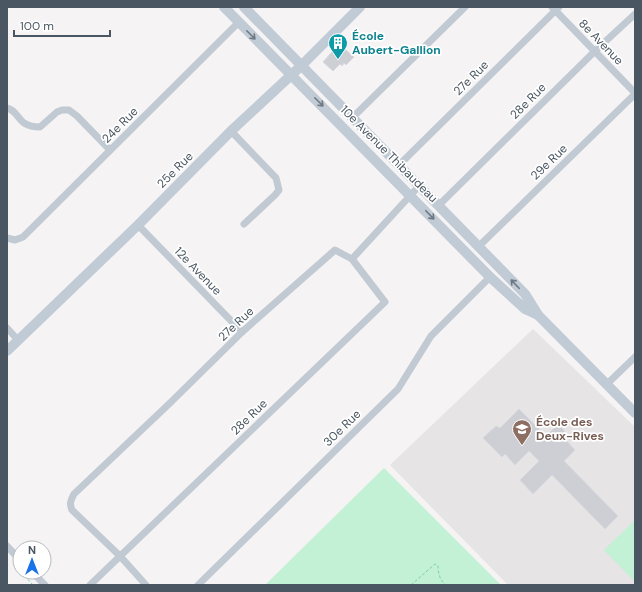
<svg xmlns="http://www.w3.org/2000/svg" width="642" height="592" viewBox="0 0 642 592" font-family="'DM Sans',sans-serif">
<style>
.education{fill:#e6e4e5}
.green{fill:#c3f1d5}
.building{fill:#cdcfd5;stroke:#d7d9de}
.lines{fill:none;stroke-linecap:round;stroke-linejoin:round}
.path{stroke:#7ad0a6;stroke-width:1;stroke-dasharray:3 2;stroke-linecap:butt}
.street{stroke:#c1cad2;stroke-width:7}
.secondary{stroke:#c1cbd6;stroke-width:10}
.oneway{stroke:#6e7984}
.labels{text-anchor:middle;stroke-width:3.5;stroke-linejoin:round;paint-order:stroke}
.culture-label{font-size:12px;font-weight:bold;fill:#0d838f;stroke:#fff;text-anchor:start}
.street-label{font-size:12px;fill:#4a5661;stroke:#fff}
.education-label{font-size:12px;font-weight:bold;fill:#785e54;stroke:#fff;text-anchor:start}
</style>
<rect width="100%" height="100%" fill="#f5f3f3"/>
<path class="education" d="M533 329 635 427V585H508L390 465Z"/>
<g class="green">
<path d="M384 468 501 585H265Z"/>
<path d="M635 520V582L604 550Z"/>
</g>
<g class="building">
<path d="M339 44 354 57 346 65 344 63 342 66 340 64 333 71 323 62Z"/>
<path d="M519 409 546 436 558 424 565 431 561 435 575 450 564 461 618 516 605 529 552 475 533 494 520 480 539 461 529 451 515 465 505 454 502 457 483 438 496 426 500 428Z"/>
</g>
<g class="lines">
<g class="path">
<path d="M15 565 20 571"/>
<path d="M21 572 33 585"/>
<path d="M411 585 435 564 438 566C438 573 440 581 446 585"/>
</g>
<g class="street">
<path d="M552 7 635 93"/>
<path d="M7 108C16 110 17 118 24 123 29 126 35 127 40 127L57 112 62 110H69L77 116 110 150"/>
<path d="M353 117 465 7"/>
<path d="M231 131 276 178 279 190 275 195 244 224"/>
<path d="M399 165 559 7"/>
<path d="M439 205 595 51 635 14"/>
<path d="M138 225 242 332"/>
<path d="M7 238 15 240 23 237 239 22"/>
<path d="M478 247 635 94"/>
<path d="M7 328 18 340"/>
<path d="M607 384 635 357"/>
<path d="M7 546 20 560"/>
<path d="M32 572 45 585"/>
<path d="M90 585 385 302 352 259"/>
<path d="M146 585 120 556 72 510C69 503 71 500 74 494L170 403 242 332 335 250 352 259 419 186"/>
<path d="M198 585 398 389 431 336 490 277"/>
</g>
<g class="secondary">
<path d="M224 7 490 277 525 309 538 315"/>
<path d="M244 7 525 294 538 315 635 413"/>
<path d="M7 351 138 225 231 131 302 65 360 7"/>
</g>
</g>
<defs><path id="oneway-shaft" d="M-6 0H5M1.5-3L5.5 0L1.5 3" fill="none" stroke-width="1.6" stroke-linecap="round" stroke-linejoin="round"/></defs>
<g class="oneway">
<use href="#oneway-shaft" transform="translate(251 35) rotate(45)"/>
<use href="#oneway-shaft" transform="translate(319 102) rotate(45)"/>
<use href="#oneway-shaft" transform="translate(430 215) rotate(46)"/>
<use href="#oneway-shaft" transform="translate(515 284) rotate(-134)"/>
</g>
<defs>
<g id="building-pin" transform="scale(1)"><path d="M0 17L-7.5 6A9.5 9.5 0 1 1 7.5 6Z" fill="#0f9aa8" stroke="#fff"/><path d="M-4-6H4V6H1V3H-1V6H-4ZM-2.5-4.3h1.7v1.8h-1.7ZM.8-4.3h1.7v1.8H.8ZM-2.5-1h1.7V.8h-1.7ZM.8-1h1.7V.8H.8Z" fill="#fff"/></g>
<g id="school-pin" transform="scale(1)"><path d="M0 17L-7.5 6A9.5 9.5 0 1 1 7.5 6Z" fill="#8d6e63" stroke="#fff"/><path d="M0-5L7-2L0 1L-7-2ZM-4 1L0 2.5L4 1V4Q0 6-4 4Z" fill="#fff"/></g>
</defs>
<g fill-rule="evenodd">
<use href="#building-pin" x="338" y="43"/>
<use href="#school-pin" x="522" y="429"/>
</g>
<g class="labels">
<g class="culture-label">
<text x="352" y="40">École<tspan x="352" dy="14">Aubert-Gallion</tspan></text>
</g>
<g class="street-label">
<text transform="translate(601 42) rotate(46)" y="4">8e Avenue</text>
<text transform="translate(471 78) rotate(-45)" y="4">27e Rue</text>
<text transform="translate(528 101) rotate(-45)" y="4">28e Rue</text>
<text transform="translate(120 125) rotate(-45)" y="4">24e Rue</text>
<text transform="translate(389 154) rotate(45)" y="4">10e Avenue Thibaudeau</text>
<text transform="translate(549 162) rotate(-44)" y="4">29e Rue</text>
<text transform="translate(175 170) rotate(-45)" y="4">25e Rue</text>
<text transform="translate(198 271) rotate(46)" y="4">12e Avenue</text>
<text transform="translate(236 324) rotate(-43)" y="4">27e Rue</text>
<text transform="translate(249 417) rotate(-44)" y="4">28e Rue</text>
<text transform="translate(342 428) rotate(-44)" y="4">30e Rue</text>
</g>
<g class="education-label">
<text x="536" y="426">École des<tspan x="536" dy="14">Deux-Rives</tspan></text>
</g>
</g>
<rect width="642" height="592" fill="none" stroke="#4a5661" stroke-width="16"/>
<g transform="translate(32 560)"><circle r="19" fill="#ffffff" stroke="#b7bbc0"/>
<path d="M0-3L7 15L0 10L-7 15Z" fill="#1a73e8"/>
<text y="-6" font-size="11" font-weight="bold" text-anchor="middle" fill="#4a5661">N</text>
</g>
<path d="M14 30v6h96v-6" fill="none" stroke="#4a5661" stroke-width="2"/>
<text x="20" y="30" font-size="12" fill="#4a5661" stroke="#ffffff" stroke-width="3" paint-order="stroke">100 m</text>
</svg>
